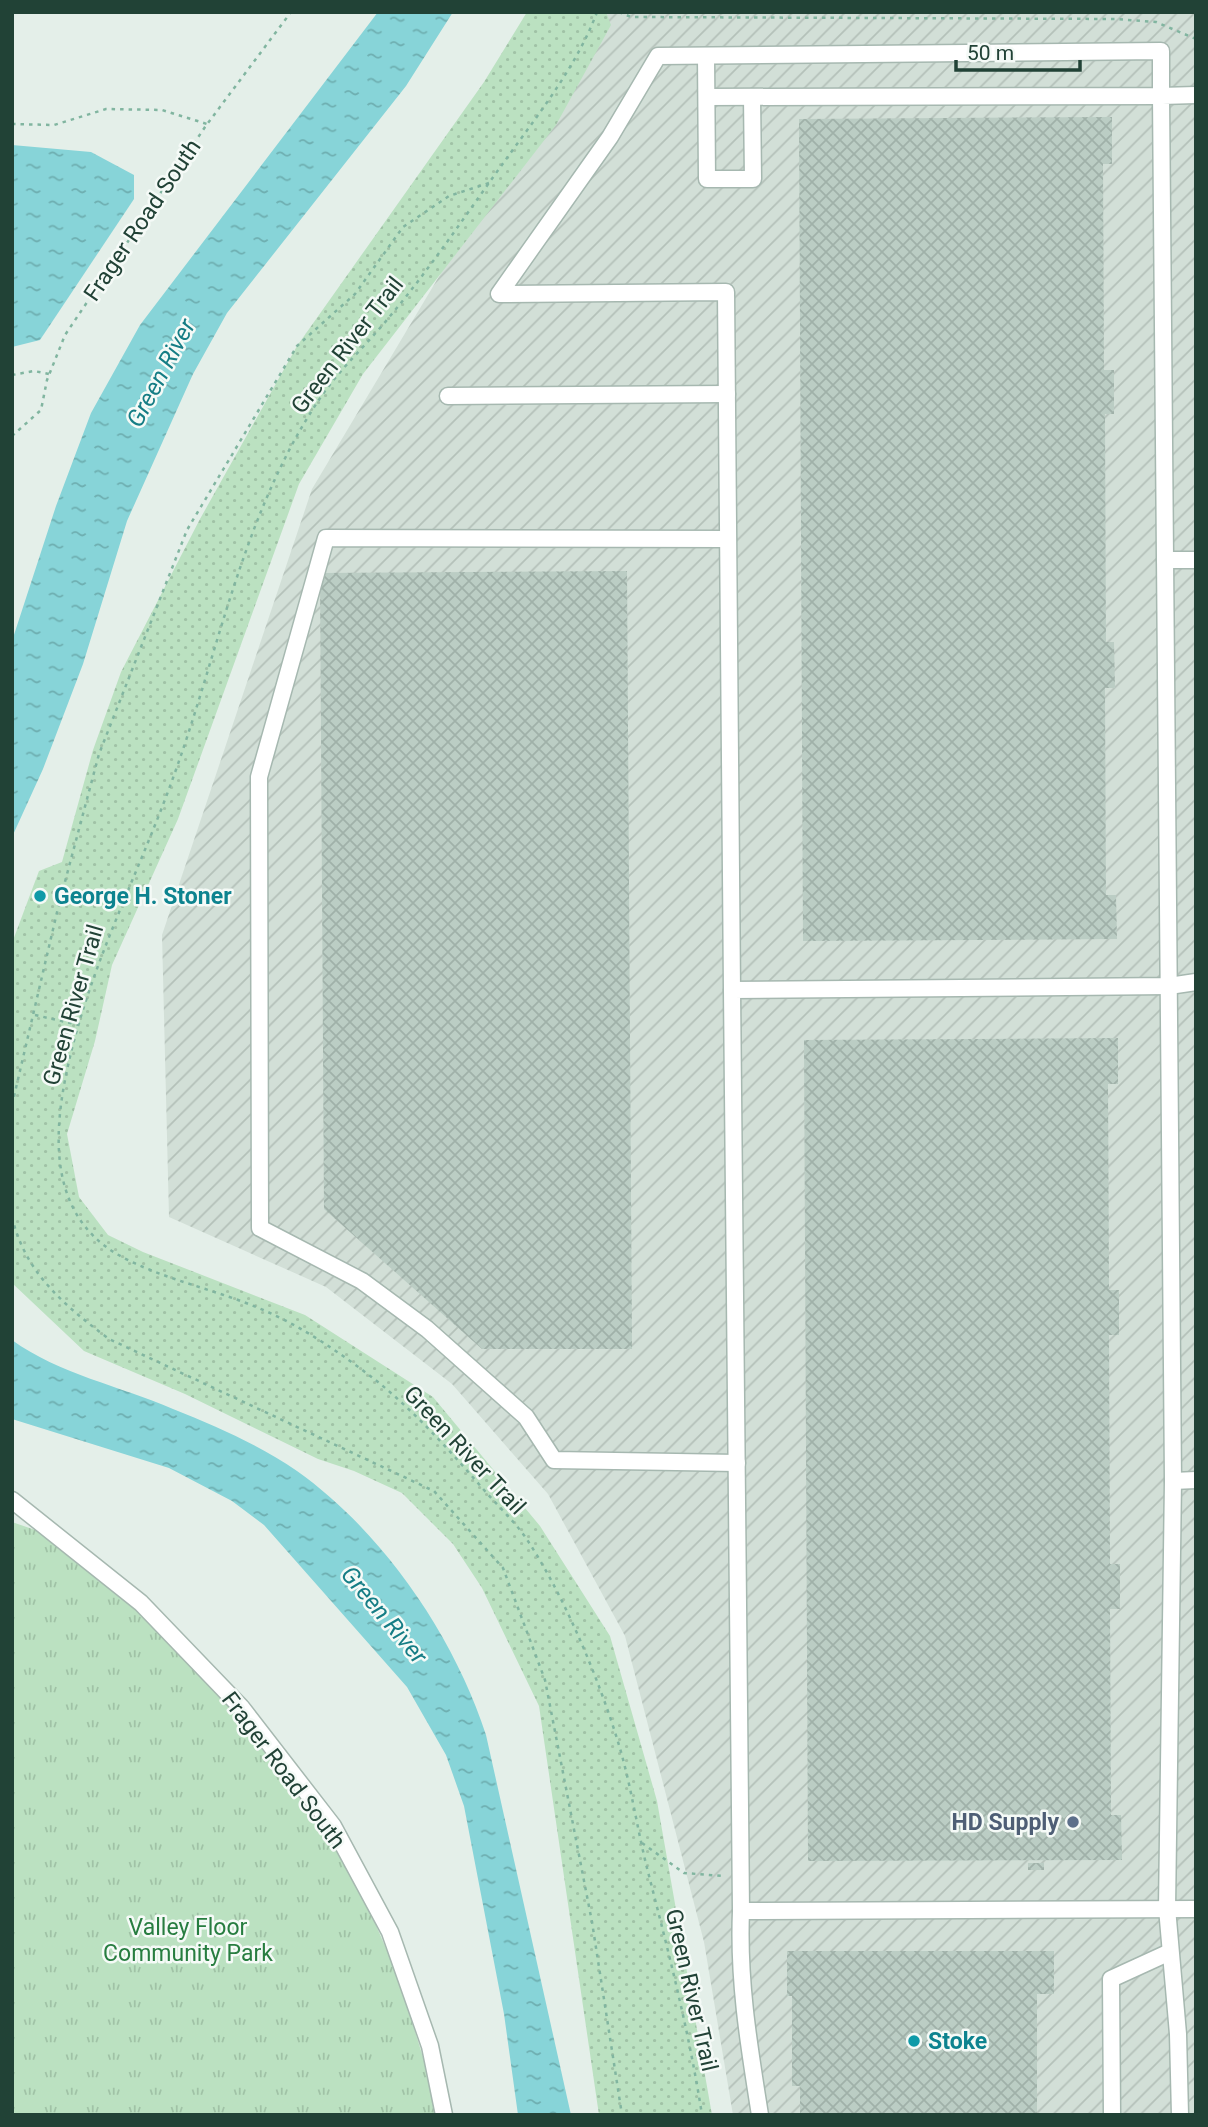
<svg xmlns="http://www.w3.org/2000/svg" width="1208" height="2127" viewBox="0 0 1208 2127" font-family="Roboto,sans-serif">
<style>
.industrial{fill:url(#industrial-furrows)}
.grass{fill:url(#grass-dots)}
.park{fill:url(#park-tufts)}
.water{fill:url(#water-ripples)}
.building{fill:url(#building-cross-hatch)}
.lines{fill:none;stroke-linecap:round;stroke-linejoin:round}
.minor-casing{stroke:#a6b8b0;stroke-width:19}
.path{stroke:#81b5a0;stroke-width:2.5;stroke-dasharray:3.5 5;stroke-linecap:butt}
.minor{stroke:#fff;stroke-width:16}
.culture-dot{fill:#0f9aa8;stroke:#f5faf7;stroke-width:2.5}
.service-dot{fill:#5c6f8a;stroke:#f5faf7;stroke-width:2.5}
.labels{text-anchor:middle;stroke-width:5;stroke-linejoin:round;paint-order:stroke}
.street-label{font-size:23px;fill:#214236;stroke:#f5faf7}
.culture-label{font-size:23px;font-weight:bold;fill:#0d838f;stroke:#f5faf7;text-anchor:start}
.service-label{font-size:23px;font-weight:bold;fill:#4e5e75;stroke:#f5faf7;text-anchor:end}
.park-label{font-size:23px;fill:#277d40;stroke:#f5faf7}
.water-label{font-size:24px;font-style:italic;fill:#157d85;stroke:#f5faf7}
</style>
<defs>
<pattern id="industrial-furrows" width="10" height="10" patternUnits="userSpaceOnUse" patternTransform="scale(1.75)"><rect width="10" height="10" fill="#d2dfd7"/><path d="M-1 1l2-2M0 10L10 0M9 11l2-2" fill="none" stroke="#b4c1b9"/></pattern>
<pattern id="grass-dots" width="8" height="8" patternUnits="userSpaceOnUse" patternTransform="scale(1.75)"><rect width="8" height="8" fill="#bbe1c1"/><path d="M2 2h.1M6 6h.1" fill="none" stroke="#a0c2a6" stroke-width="1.8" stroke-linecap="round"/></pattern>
<pattern id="park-tufts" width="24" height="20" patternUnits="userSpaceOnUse" patternTransform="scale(1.75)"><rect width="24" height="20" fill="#bbe1c1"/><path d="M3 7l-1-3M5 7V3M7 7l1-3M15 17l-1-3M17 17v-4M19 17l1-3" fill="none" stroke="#a0c2a6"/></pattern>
<pattern id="water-ripples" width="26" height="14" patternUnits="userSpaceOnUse" patternTransform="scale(1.75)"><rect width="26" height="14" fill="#87d4d8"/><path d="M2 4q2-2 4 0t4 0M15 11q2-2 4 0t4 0" fill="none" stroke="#6eaeb0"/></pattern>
<pattern id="building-cross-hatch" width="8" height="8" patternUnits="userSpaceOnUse" patternTransform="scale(1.75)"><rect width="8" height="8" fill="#bbcdc4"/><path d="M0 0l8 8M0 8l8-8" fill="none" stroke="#a0b1a9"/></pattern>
</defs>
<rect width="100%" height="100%" fill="#e4efe9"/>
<path class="industrial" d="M597 12H1196V2115H733L704 1942 625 1636 548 1494 452 1384 326 1287 169 1217 162 935 312 489Z"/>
<path class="grass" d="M527 12H606L611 25 556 125 363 374 299 484 178 819 112 965 95 1041 67 1134 79 1197 108 1235 143 1252 305 1315 433 1397 540 1526 610 1636 657 1801 712 2115H599L539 1706 482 1588 453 1544 402 1493 354 1471 318 1459 185 1394 84 1351 12 1283V943L39 871 62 862 93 750 121 672 200 519 297 346 484 82Z"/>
<path class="park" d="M12 1522 47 1534 131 1602 178 1647 268 1749 331 1840 363 1895 391 1960 408 2009 432 2086 435 2115H12Z"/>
<g class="water">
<path d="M378 12H453L406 86 227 313 193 374 127 521 83 664 43 769 12 837V641L56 506 91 413 140 325Z"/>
<path d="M12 145 91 152 134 175V199L40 340 12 347Z"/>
<path d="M12 1340C59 1374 120 1386 173 1409 216 1426 259 1445 297 1471 383 1532 454 1636 486 1735L571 2115H518L504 2014 464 1806 446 1755 407 1687 264 1525 232 1501 169 1468 12 1419Z"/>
</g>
<g class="building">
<path d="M1112 117V164H1103L1104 370H1114V414H1105L1106 642H1114L1115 688H1105L1106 895H1116L1117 939 803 941 799 119Z"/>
<path d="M627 571 632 1349H482L324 1209 320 573Z"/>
<path d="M1118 1038V1084H1108L1109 1290H1119V1335H1109L1110 1564H1120V1609H1110L1111 1815H1121L1122 1860 808 1861 804 1040Z"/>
<rect x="1028" y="1863" width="16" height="7"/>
<path d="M787 1951H1054V1994H1037V2115H800V2086H792V1996H787Z"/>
</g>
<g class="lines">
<g class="minor-casing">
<g id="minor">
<path d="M706 56 707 179H753L752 97"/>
<path d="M707 97 1161 96V51L658 56 610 137 499 294 726 292 732 990"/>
<path d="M448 396 727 394"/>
<path d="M728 539 326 538 259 777 260 1228 362 1281 427 1329 526 1417 554 1460 737 1463"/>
<path d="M1165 560H1196"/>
<path d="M1196 982 1169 986 732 990 741 1911 1196 1909"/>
<path d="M1173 1481 1196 1480"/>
<path d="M12 1500 141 1603 241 1707 333 1826 390 1932 430 2046 444 2115"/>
<path d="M741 1911C738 1981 749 2046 760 2115"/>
<path d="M1112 2115 1111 1979 1170 1952"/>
<path d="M1180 2115 1178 2034 1167 1908 1173 1481 1161 96 1196 95"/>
</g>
</g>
<g class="path">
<path d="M597 12C577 66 537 116 504 162 467 213 432 266 391 315 370 341 345 364 325 391 244 506 220 649 173 778 137 878 87 971 66 1075 51 1148 53 1225 130 1261 175 1283 226 1292 272 1314 309 1331 346 1357 378 1382 417 1414 451 1452 484 1490 498 1506 514 1521 526 1538 564 1595 599 1679 619 1745 631 1785 637 1828 647 1868 668 1950 689 2031 702 2115"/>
<path d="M619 12 631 17 1116 19 1156 22 1196 39"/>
<path d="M12 124 54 125 106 109 162 110 207 124"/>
<path d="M12 375 34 371 49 374"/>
<path d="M12 436 41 410 47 380 65 335 205 127 291 12"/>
<path d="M35 1015 79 1025"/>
<path d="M12 1105 58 908 99 754 187 530 297 346 355 294 403 227 449 196 489 183"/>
<path d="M12 1217C25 1273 65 1306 109 1339L434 1491 503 1568 545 1680 592 1922 622 2115"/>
<path d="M642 1843 684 1873 723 1876"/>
</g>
<use href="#minor" class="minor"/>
</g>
<g class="culture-dot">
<circle cx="40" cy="896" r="7"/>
<circle cx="914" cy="2041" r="7"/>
</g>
<circle class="service-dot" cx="1073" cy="1822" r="7"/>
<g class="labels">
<g class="street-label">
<text transform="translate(142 220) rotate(-56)" y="8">Frager Road South</text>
<text transform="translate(347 345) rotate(-52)" y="8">Green River Trail</text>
<text transform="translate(73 1005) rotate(-74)" y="8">Green River Trail</text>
<text transform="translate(465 1450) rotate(47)" y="8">Green River Trail</text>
<text transform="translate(284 1770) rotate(53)" y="8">Frager Road South</text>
<text transform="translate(692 1990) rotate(77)" y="8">Green River Trail</text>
</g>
<g class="culture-label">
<text x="54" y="904">George H. Stoner</text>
<text x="928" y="2049">Stoke</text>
</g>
<g class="service-label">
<text x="1059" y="1830">HD Supply</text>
</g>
<g class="park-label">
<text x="188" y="1935">Valley Floor<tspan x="188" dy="26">Community Park</tspan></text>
</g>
<g class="water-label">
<text transform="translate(161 373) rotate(-62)" y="8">Green River</text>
<text transform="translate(384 1615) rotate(50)" y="8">Green River</text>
</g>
</g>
<rect width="1208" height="2127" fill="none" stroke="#214236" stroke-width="28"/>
<path d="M956 60v10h124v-10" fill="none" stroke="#214236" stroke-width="3.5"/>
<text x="967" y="60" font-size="21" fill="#214236" stroke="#f5faf7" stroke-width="5" paint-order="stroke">50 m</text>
</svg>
